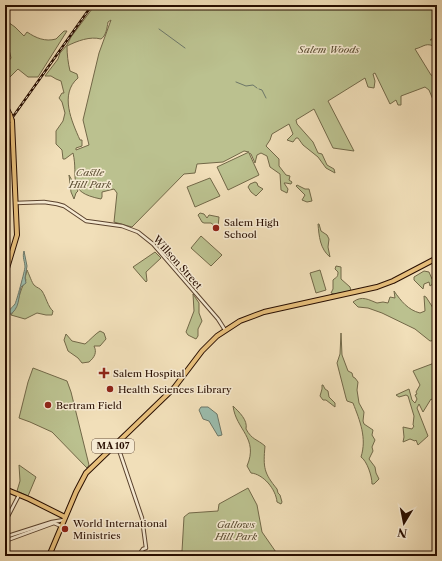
<svg xmlns="http://www.w3.org/2000/svg" width="442" height="561" viewBox="0 0 442 561" font-family="'Libre Caslon Text',serif">
<style>
.green{fill:#bbc18f;stroke:#726848;fill-rule:evenodd}
.water{fill:#9bbdae;stroke:#6d7768}
.lines{fill:none;stroke-linecap:round;stroke-linejoin:round}
.stream{stroke:#6d7768;stroke-width:1}
.minor-casing{stroke:#5a422e;stroke-width:4.5}
.major-casing{stroke:#280e00;stroke-width:6}
.minor{stroke:#f6ead2;stroke-width:2.5}
.major{stroke:#e8c07c;stroke-width:4}
.rail-casing{stroke:#280e00;stroke-width:2.5}
.rail{stroke:#f6ead2;stroke-width:1;stroke-dasharray:3;stroke-linecap:butt}
.major-bridge-casing{stroke:#280e00;stroke-width:6;stroke-linecap:butt}
.major-bridge{stroke:#e8c07c;stroke-width:4}
.poi-dot{fill:#8f2418;stroke:#f6ead2;stroke-width:1.5}
.labels{text-anchor:middle;stroke-width:3;stroke-linejoin:round;paint-order:stroke}
.shield{fill:#f6ead2;stroke:#66503f;stroke-width:1}
.shield-label{font-size:9px;font-weight:bold;fill:#280e00}
.park-label{font-size:10px;font-style:italic;fill:#5b4d32;stroke:#f6ead2}
.poi-label{font-size:10px;fill:#280e00;stroke:#f6ead2;text-anchor:start}
.street-label{font-size:10px;fill:#280e00;stroke:#f6ead2}
</style>
<rect width="100%" height="100%" fill="#f1dfb9"/>
<filter id="stains"><feTurbulence type="fractalNoise" baseFrequency=".005" numOctaves="4"/><feColorMatrix values="0 0 0 0 .2 0 0 0 0 .09 0 0 0 0 .02 0 0 0 .5 -.17"/></filter>
<radialGradient id="worn" r=".72"><stop offset=".6" stop-color="#630" stop-opacity="0"/><stop offset="1" stop-color="#630" stop-opacity=".3"/></radialGradient>
<g class="green">
<path d="M95 5H437V35L430 40 437 39V48C426 41 424 47 415 49L431 75 437 78V101L434 102 429 90 425 87 401 96V105H398L396 100 390 104 375 73 373 74 375 81 374 88 368 87 365 78 328 101 354 151 333 148 314 109 296 120 297 124 313 142 318 153 322 154 327 165 334 169 335 173 326 168 318 157 303 145 298 138H296L293 142 287 140 293 134 289 124 272 134 270 140 266 146 279 159V166L286 175 290 176 289 180 292 182 291 184 286 183H284L288 189 287 193 281 190 280 174 270 167 267 156 261 153 257 155 255 163 251 154 249 153 259 175 228 190 217 167 249 152 244 151 223 162 197 164 195 173 184 174 132 227 114 222 117 193 114 189 102 192V197L101 199C65 192 79 178 73 153L65 159H63L62 150 56 144V131L63 121 65 113 62 102 59 98 62 93H64L61 81 56 79 51 76H45L58 59 60 53 67 45 71 37ZM111 20 99 53 83 120 89 145 76 150V148L82 146V140H80C72 122 59 94 78 78L77 74 70 71C68 63 67 54 67 46 77 41 90 36 101 39 106 36 107 28 108 22Z"/>
<path d="M5 20 15 27 24 36 27 32C36 38 45 42 56 39L64 31H67L38 77H28L18 69 5 82V66L11 58 8 45 5 41Z"/>
<path d="M69 175 78 191 76 193 74 199 71 192Z"/>
<path d="M210 178 220 196 195 207 187 187Z"/>
<path d="M255 182 257 183 258 186 263 189 256 196 251 192 248 187 250 184Z"/>
<path d="M297 185 305 189H309L312 201 307 202 302 200 305 195 296 186Z"/>
<path d="M200 213 204 214 207 218 209 215 219 217 218 227H216L211 223H204L202 222 198 215Z"/>
<path d="M318 224H319L321 231 327 235 329 239 328 247 330 257C320 249 319 236 318 224Z"/>
<path d="M201 236 222 255 211 266 191 248Z"/>
<path d="M155 252 161 258 146 272 147 281 146 282 133 267Z"/>
<path d="M336 266 341 267V279L350 287 351 291 334 294 331 293 333 289V280C336 277 338 278 338 272L335 269Z"/>
<path d="M27 270C29 274 32 283 34 285 37 288 40 288 42 291 46 297 48 307 53 311L52 315H46L37 313 25 319 11 315C20 303 18 292 26 280L25 278Z"/>
<path d="M320 270 326 290 316 293 310 273Z"/>
<path d="M424 271 429 272 432 279 437 277V289L435 288 434 283 430 286 429 282 424 284 423 289 414 280V277Z"/>
<path d="M394 291C401 301 408 310 420 313L425 311 424 296 426 297 437 314V340L430 341 415 329 382 313 368 308 358 307 353 302C362 295 369 300 377 303L383 302 388 303 390 297 395 298Z"/>
<path d="M193 294 199 303V313L202 321 198 329V336L196 339 188 335 186 332 194 311Z"/>
<path d="M100 331 104 333 106 339 100 346H94C97 352 95 357 89 362L82 363 78 358 68 351 64 340 66 334 72 341 85 344C89 341 95 334 100 331Z"/>
<path d="M341 333 342 355 348 371 352 373 353 377 355 378 358 382 357 390 359 403 364 412 363 421 364 424 373 430 372 435 375 440 372 447 373 451 369 459 375 467 376 473 379 479 374 484H372C372 476 367 461 361 457 367 438 360 421 353 403L347 401 346 398 337 363 340 354Z"/>
<path d="M437 362V403L431 399 423 412 419 404 417 408 428 436 418 445 416 440 415 441 410 439 403 442 404 437 403 427 412 429 414 426 413 425 414 416 408 396 406 395 399 397 396 395 409 389 412 400 415 403 417 399 415 395 417 394 416 392 420 385 413 371Z"/>
<path d="M33 368 67 381 71 392 89 465 87 468 52 432 30 422 19 418 28 382Z"/>
<path d="M322 385H323L325 389 328 391 329 397 335 403V407L326 400H323L320 396 322 389Z"/>
<path d="M233 406C239 412 248 420 246 429 252 440 257 439 265 446 263 468 264 473 277 489L278 493 280 495 282 502 281 504 277 502C276 489 263 474 251 473L247 466C259 438 236 430 233 406Z"/>
<path d="M19 465 36 477 28 496 17 491 20 481Z"/>
<path d="M248 488 257 505 262 532 278 555 277 556H150L149 551H182L184 517 189 513 218 511 219 504Z"/>
</g>
<g class="water">
<path d="M24 251 27 266 25 278 26 283 21 287C18 298 20 309 9 315L6 313C9 310 12 308 15 304 16 303 25 270 25 267 25 262 22 257 24 251Z"/>
<path d="M201 407H208L217 414 222 435 218 436 209 421 203 419 199 410Z"/>
</g>
<g class="lines">
<g class="stream">
<path d="M159 29 185 48"/>
<path d="M236 82 246 86 253 85 257 88"/>
<path d="M259 89 262 90 266 98"/>
</g>
<g class="minor-casing">
<g id="minor">
<path d="M16 203 44 202 57 204 64 206 86 221 122 226 138 232 153 244 218 319 225 330"/>
<path d="M117 444 142 518 146 548 143 549 138 556"/>
<path d="M5 522 19 495"/>
<path d="M5 537 52 522 64 520"/>
<path d="M5 541 54 523 61 526"/>
</g>
</g>
<g class="major-casing">
<g id="major">
<path d="M5 105 10 115"/>
<path d="M5 275 17 235 12 121"/>
<path d="M5 489 29 499 65 517"/>
<path d="M49 556 76 492 86 473 174 388 202 351 217 336 240 321 264 312 377 287 393 281 437 258"/>
</g>
</g>
<use href="#minor" class="minor"/>
<use href="#major" class="major"/>
<g class="rail-casing">
<path id="rail" d="M5 128 92 5"/>
</g>
<use href="#rail" class="rail"/>
<g class="major-bridge-casing">
<path id="major-bridge" d="M10 115 12 121"/>
</g>
<use href="#major-bridge" class="major-bridge"/>
</g>
<g class="poi-dot">
<circle cx="216" cy="228" r="4"/>
<path d="M102 367h4v4h4v4h-4v4h-4v-4h-4v-4h4z"/>
<circle cx="110" cy="389" r="4"/>
<circle cx="48" cy="405" r="4"/>
<circle cx="65" cy="529" r="4"/>
</g>
<g class="labels">
<rect class="shield" x="92" y="439" width="42" height="14" rx="3"/>
<g class="shield-label">
<text x="113" y="449">MA 107</text>
</g>
<g class="park-label">
<text x="329" y="53">Salem Woods</text>
<text x="90" y="176">Castle<tspan x="90" dy="12">Hill Park</tspan></text>
<text x="236" y="528">Gallows<tspan x="236" dy="12">Hill Park</tspan></text>
</g>
<g class="poi-label">
<text x="224" y="226">Salem High<tspan x="224" dy="12">School</tspan></text>
<text x="113" y="377">Salem Hospital</text>
<text x="118" y="393">Health Sciences Library</text>
<text x="56" y="409">Bertram Field</text>
<text x="73" y="527">World International<tspan x="73" dy="12">Ministries</tspan></text>
</g>
<g class="street-label">
<text transform="translate(178 262) rotate(48)" y="4">Willson Street</text>
</g>
</g>
<rect width="442" height="561" fill="none" stroke="#f1dfb9" stroke-width="20"/>
<rect x="6" y="6" width="430" height="549" fill="none" stroke="#280e00" stroke-width="2"/>
<rect x="10" y="10" width="422" height="541" fill="none" stroke="#280e00"/>
<g transform="translate(404 523) rotate(190)" stroke="#f6ead2" stroke-width="3" paint-order="stroke">
<path d="M0-3L7 15L0 10L-7 15Z" fill="#280e00"/>
<text y="-6" font-size="11" font-weight="bold" text-anchor="middle" fill="#280e00">N</text>
</g>
<rect width="100%" height="100%" filter="url(#stains)"/>
<rect width="100%" height="100%" fill="url(#worn)"/>
</svg>
